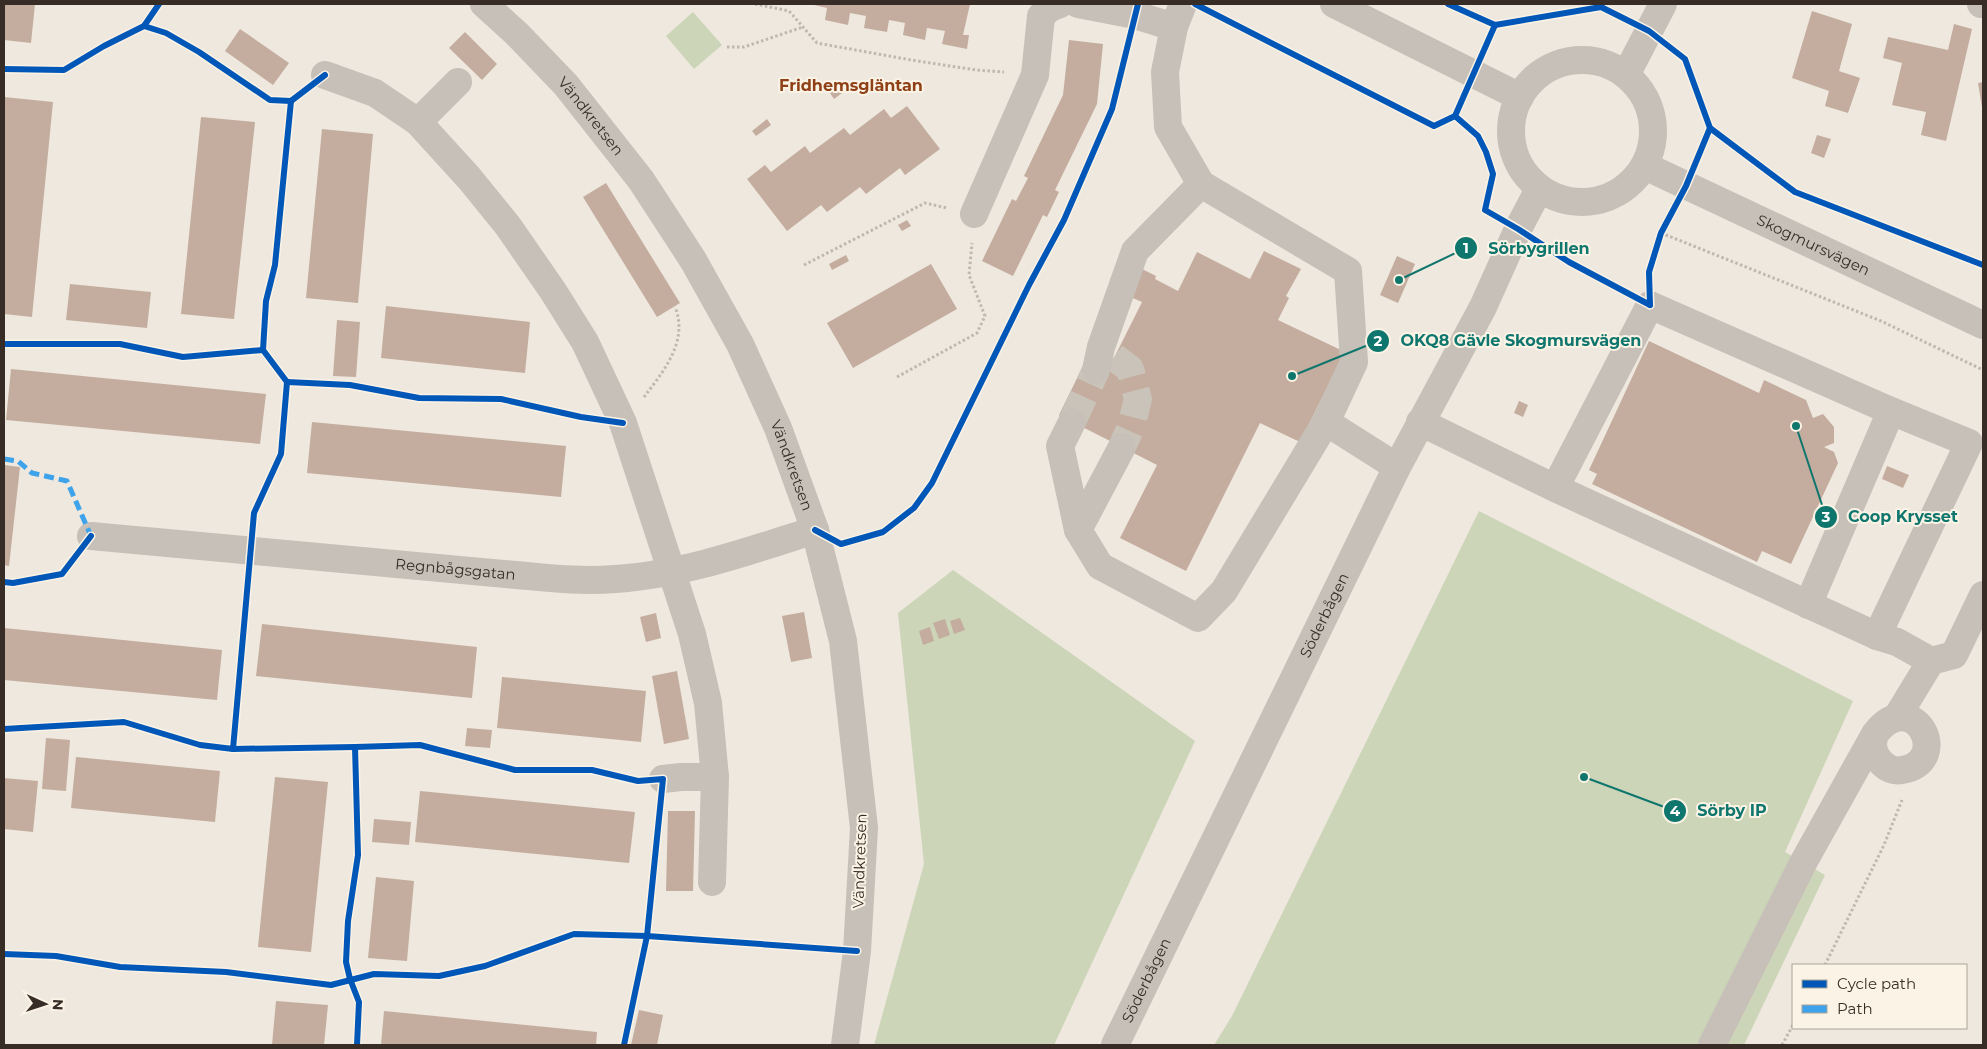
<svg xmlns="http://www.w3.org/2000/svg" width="1987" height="1049" viewBox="0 0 1987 1049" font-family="Montserrat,sans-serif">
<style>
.green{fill:#ccd5b7}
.building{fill:#c4ad9e}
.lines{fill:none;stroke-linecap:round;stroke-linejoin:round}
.minor-tunnel{stroke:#cac3b9;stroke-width:28;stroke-dasharray:28 14;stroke-linecap:butt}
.path{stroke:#bfb8b0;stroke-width:3;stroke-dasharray:2.5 2.5;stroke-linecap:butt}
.minor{stroke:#c6c0b8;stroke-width:28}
.quiet{stroke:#3fa3eb;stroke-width:5;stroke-dasharray:10 5;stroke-linecap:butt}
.cycleway-casing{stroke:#fbf3e5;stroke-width:9}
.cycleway{stroke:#0057b8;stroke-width:6}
.labels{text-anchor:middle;stroke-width:4;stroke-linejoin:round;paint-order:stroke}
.street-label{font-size:15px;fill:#382d26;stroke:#fbf3e5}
.neighbourhood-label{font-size:16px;font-weight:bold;fill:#8f4016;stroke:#fbf3e5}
.leader{fill:none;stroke:#0f766e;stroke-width:2}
.callout-dot{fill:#0f766e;stroke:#fbf3e5;stroke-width:2}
.mark-label{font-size:15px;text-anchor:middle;font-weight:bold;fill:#fff}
.callout-label{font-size:16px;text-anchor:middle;font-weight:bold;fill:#0f766e;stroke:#fbf3e5;stroke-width:4;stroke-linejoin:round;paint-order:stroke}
</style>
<rect width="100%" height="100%" fill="#eee8de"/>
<g class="green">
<path d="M693 12 722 45 694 69 666 36Z"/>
<path d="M1479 511 1853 701 1785 852 1825 875 1744 1045H1214L1232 1016Z"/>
<path d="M953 570 1195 741 1054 1045H874L924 864 898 613Z"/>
</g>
<g class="building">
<path d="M4 4H35L31 43 4 40Z"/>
<path d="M810 4H970L963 35H969L967 49 942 44 945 31 927 28 925 40 903 35 905 23 889 20 887 32 864 28 866 16 850 13 848 25 825 20 827 8Z"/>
<path d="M1812 11 1852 24 1839 71 1860 78 1848 113 1825 106 1829 91 1792 78Z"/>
<path d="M1954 24 1972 29 1946 141 1921 135 1926 112 1892 105 1902 63 1883 58 1888 37 1948 50Z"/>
<path d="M240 29 289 63 273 85 225 51Z"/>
<path d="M465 32 497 64 482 80 449 48Z"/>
<path d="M1069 40 1103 44 1097 104 1055 190 1059 192 1047 217 1043 215 1013 276 982 261 1012 199 1016 201 1028 178 1024 176 1063 95Z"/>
<path d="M846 81 850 87 834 99 830 93Z"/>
<path d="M1983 82V107H1982L1978 83Z"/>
<path d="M4 97 53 102 32 317 4 314Z"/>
<path d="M907 106 940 149 905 175 900 168 866 194 860 187 827 212 821 205 787 231 747 179 765 165 771 172 805 146 810 153 844 128 850 135 884 109 891 118Z"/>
<path d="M201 117 255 122 234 319 181 314Z"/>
<path d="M767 119 771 125 756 136 752 131Z"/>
<path d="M322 129 373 134 358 303 306 298Z"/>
<path d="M1817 135 1831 139 1824 158 1811 153Z"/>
<path d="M606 183 680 303 657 317 583 197Z"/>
<path d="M907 220 911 226 902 231 898 225Z"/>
<path d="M1264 251 1301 269 1286 296 1289 298 1278 320 1345 352 1300 442 1260 423 1186 571 1120 538 1157 465 1059 415 1084 364 1106 374 1142 302 1126 295 1140 268 1156 276 1155 279 1178 291 1197 252 1250 279Z"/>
<path d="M846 255 849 261 832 270 829 264Z"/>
<path d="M1397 256 1415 264 1398 303 1380 295Z"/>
<path d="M931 264 957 309 853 368 827 323Z"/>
<path d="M70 284 151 292 147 328 66 320Z"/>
<path d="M386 306 530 322 525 373 381 358Z"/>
<path d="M337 320 360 322 356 377 333 376Z"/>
<path d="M1649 341 1759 393 1764 380 1806 400 1813 418 1823 414 1834 427V443L1824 447 1834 452 1838 463 1791 564 1762 551 1757 562 1592 484 1597 474 1589 470Z"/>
<path d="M11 369 266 394 260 444 6 420Z"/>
<path d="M1519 401 1528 405 1523 417 1514 413Z"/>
<path d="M312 422 566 446 561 497 307 473Z"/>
<path d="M4 465 20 467 9 566 4 565Z"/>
<path d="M1887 466 1909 475 1903 488 1882 479Z"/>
<path d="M804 612 812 658 791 662 782 616Z"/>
<path d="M656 613 661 638 646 642 640 617Z"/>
<path d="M960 618 965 630 954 634 950 621Z"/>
<path d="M945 619 950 635 939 639 933 623Z"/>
<path d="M262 624 477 647 472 698 256 676Z"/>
<path d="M930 627 934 641 923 645 919 631Z"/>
<path d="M4 628 222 650 217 700 4 680Z"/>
<path d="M677 671 689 739 664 744 652 676Z"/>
<path d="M502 677 646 691 641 742 497 728Z"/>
<path d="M467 728 492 730 490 748 465 746Z"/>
<path d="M46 738 70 740 66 791 42 789Z"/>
<path d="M76 757 220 771 215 822 71 808Z"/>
<path d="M275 777 328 782 311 952 258 947Z"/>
<path d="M4 778 38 781 33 832 4 829Z"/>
<path d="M420 791 635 812 629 863 415 842Z"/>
<path d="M668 811H695L693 891H666Z"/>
<path d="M374 819 411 822 409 845 372 842Z"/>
<path d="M376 877 414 881 407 961 368 958Z"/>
<path d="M276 1001 328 1005 324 1045H272Z"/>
<path d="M639 1010 663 1015 657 1045H631Z"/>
<path d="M384 1011 597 1032 596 1045H381Z"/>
</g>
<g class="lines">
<g class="minor-tunnel">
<path d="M1114 357 1130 369 1138 399 1131 427 1122 447"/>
<path d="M1072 422 1096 370"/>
</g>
<g class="path">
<path d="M755 4 789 11 817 43 911 60 976 70 1004 72"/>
<path d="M727 47H744L803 27"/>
<path d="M1661 233 1881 321 1983 370"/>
<path d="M804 265 925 203 947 208"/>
<path d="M897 377 977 333 985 316 969 275 972 243"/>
<path d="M644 397C663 372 689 341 675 307"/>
<path d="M1825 965 1884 845 1902 800"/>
<path d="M1782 1045 1793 1025"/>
</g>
<g class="minor">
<path id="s1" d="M484 4 517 34 566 85 641 180 693 260 740 344 778 428 815 530 843 641 864 828 857 951 845 1045"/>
<path d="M1078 4 1135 15 1174 27"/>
<path d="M1183 4 1174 27 1165 72 1168 127 1201 184 1348 271 1354 362 1326 422 1397 467"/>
<path d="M1334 4 1520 97"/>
<path d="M1981 4H1983"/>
<circle cx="1582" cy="131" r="71"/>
<path d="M325 75 375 93 418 122 469 178 508 226 553 291 585 342 623 423 692 634 708 703 715 777 712 882"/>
<path d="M1626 75 1663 4"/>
<path d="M418 122 458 82"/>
<path id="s2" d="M1645 166 1983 325"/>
<path d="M974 214 1035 75 1041 16 1050 8 1060 4"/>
<path d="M1096 370 1101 347 1135 251 1201 184"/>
<path d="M1072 422 1060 446 1078 530 1100 566 1198 618 1224 591 1326 422"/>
<path d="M1420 422 1555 488 1877 636 1969 443 1891 411 1650 305 1555 488"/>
<path d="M1078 530 1122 447"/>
<path id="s3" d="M91 536 516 575C549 578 582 582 615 579 682 575 752 550 815 530"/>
<path d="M1808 605 1891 411"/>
<path d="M1877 636 1897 642 1931 661 1954 655 1983 595"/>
<path d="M1897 717 1931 661"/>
<path d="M663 779 681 777H715"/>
<path id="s4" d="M1115 1045 1397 467 1483 307 1518 229 1539 189"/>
<path d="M1712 1045 1803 863 1875 734C1913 684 1954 761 1902 770 1888 773 1874 759 1873 745 1873 742 1874 737 1875 734"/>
</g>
<path class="quiet" d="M4 459 18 461 32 473 67 481 91 536"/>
<g class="cycleway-casing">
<g id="cycleway">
<path d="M1195 4 1434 126 1455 116"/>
<path d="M1448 4 1495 25 1601 7 1649 31 1685 59 1710 128 1795 192 1983 265"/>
<path d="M1495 25 1455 116 1478 136 1486 152 1493 174 1485 210 1518 229 1569 262 1650 305"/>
<path d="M144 26 166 33 199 52 270 100 291 101"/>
<path d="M4 69 64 70 104 46 144 26 159 4"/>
<path d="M1650 305 1649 272 1661 233 1686 186 1710 128"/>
<path d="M4 344H120L183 357 263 350"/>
<path d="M287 382 350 385 419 398 501 399 581 417 623 423"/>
<path d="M815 530 841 544 883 532 914 508 932 483 1029 285 1064 220 1112 109 1138 4"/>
<path d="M4 582 13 583 62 574 91 536"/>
<path d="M4 729 124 722 200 745 233 749 254 513 281 454 287 382 263 350 266 301 275 265 291 101 325 75"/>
<path d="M233 749 355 747"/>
<path d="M4 954 56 956 120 967 226 972 331 985 374 974 439 976 485 966 574 934 647 936 857 951"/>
<path d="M357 1045 359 1002 350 979 346 962 348 921 358 855 355 747 420 745 515 770H592L638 781 663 779 647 936 624 1045"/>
</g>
</g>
<use href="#cycleway" class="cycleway"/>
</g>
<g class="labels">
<g class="street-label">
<text dy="5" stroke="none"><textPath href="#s1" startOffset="155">Vändkretsen</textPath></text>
<text dy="5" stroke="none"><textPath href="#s2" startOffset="186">Skogmursvägen</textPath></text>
<text dy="5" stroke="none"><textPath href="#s1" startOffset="560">Vändkretsen</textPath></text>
<text dy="5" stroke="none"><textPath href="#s3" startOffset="366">Regnbågsgatan</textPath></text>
<text dy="5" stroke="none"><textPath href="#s4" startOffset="478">Söderbågen</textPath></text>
<text transform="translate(860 861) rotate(-88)" y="5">Vändkretsen</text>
<text dy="5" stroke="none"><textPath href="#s4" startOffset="72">Söderbågen</textPath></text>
</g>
<g class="neighbourhood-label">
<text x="851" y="91">Fridhemsgläntan</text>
</g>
</g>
<path class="leader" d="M1399 280L1466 248M1292 376L1378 341M1796 426L1826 517M1584 777L1675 811"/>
<g class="callout-dot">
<circle cx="1399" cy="280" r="5"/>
<circle cx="1292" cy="376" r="5"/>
<circle cx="1796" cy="426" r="5"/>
<circle cx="1584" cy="777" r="5"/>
<circle cx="1466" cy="248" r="12"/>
<circle cx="1378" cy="341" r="12"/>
<circle cx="1826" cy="517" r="12"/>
<circle cx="1675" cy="811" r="12"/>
</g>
<g class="mark-label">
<text x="1466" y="253">1</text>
<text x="1378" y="346">2</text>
<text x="1826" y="522">3</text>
<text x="1675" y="816">4</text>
</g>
<g class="callout-label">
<text x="1539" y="254">Sörbygrillen</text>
<text x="1521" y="346">OKQ8 Gävle Skogmursvägen</text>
<text x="1903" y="522">Coop Krysset</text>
<text x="1732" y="816">Sörby IP</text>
</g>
<rect width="1987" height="1049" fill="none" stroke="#382d26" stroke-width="10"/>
<rect x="1792" y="964" width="175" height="65" fill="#fbf3e5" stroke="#ada499"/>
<rect x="1802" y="980" width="25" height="8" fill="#0057b8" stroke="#ada499"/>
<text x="1837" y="989" font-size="15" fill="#382d26">Cycle path</text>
<rect x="1802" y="1005" width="25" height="8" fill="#3fa3eb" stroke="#ada499"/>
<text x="1837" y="1014" font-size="15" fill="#382d26">Path</text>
<g transform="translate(45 1004) rotate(93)" stroke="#fbf3e5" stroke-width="4" paint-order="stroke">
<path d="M0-4L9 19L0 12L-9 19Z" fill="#382d26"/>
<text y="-8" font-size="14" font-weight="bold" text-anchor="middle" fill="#382d26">N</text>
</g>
</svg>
